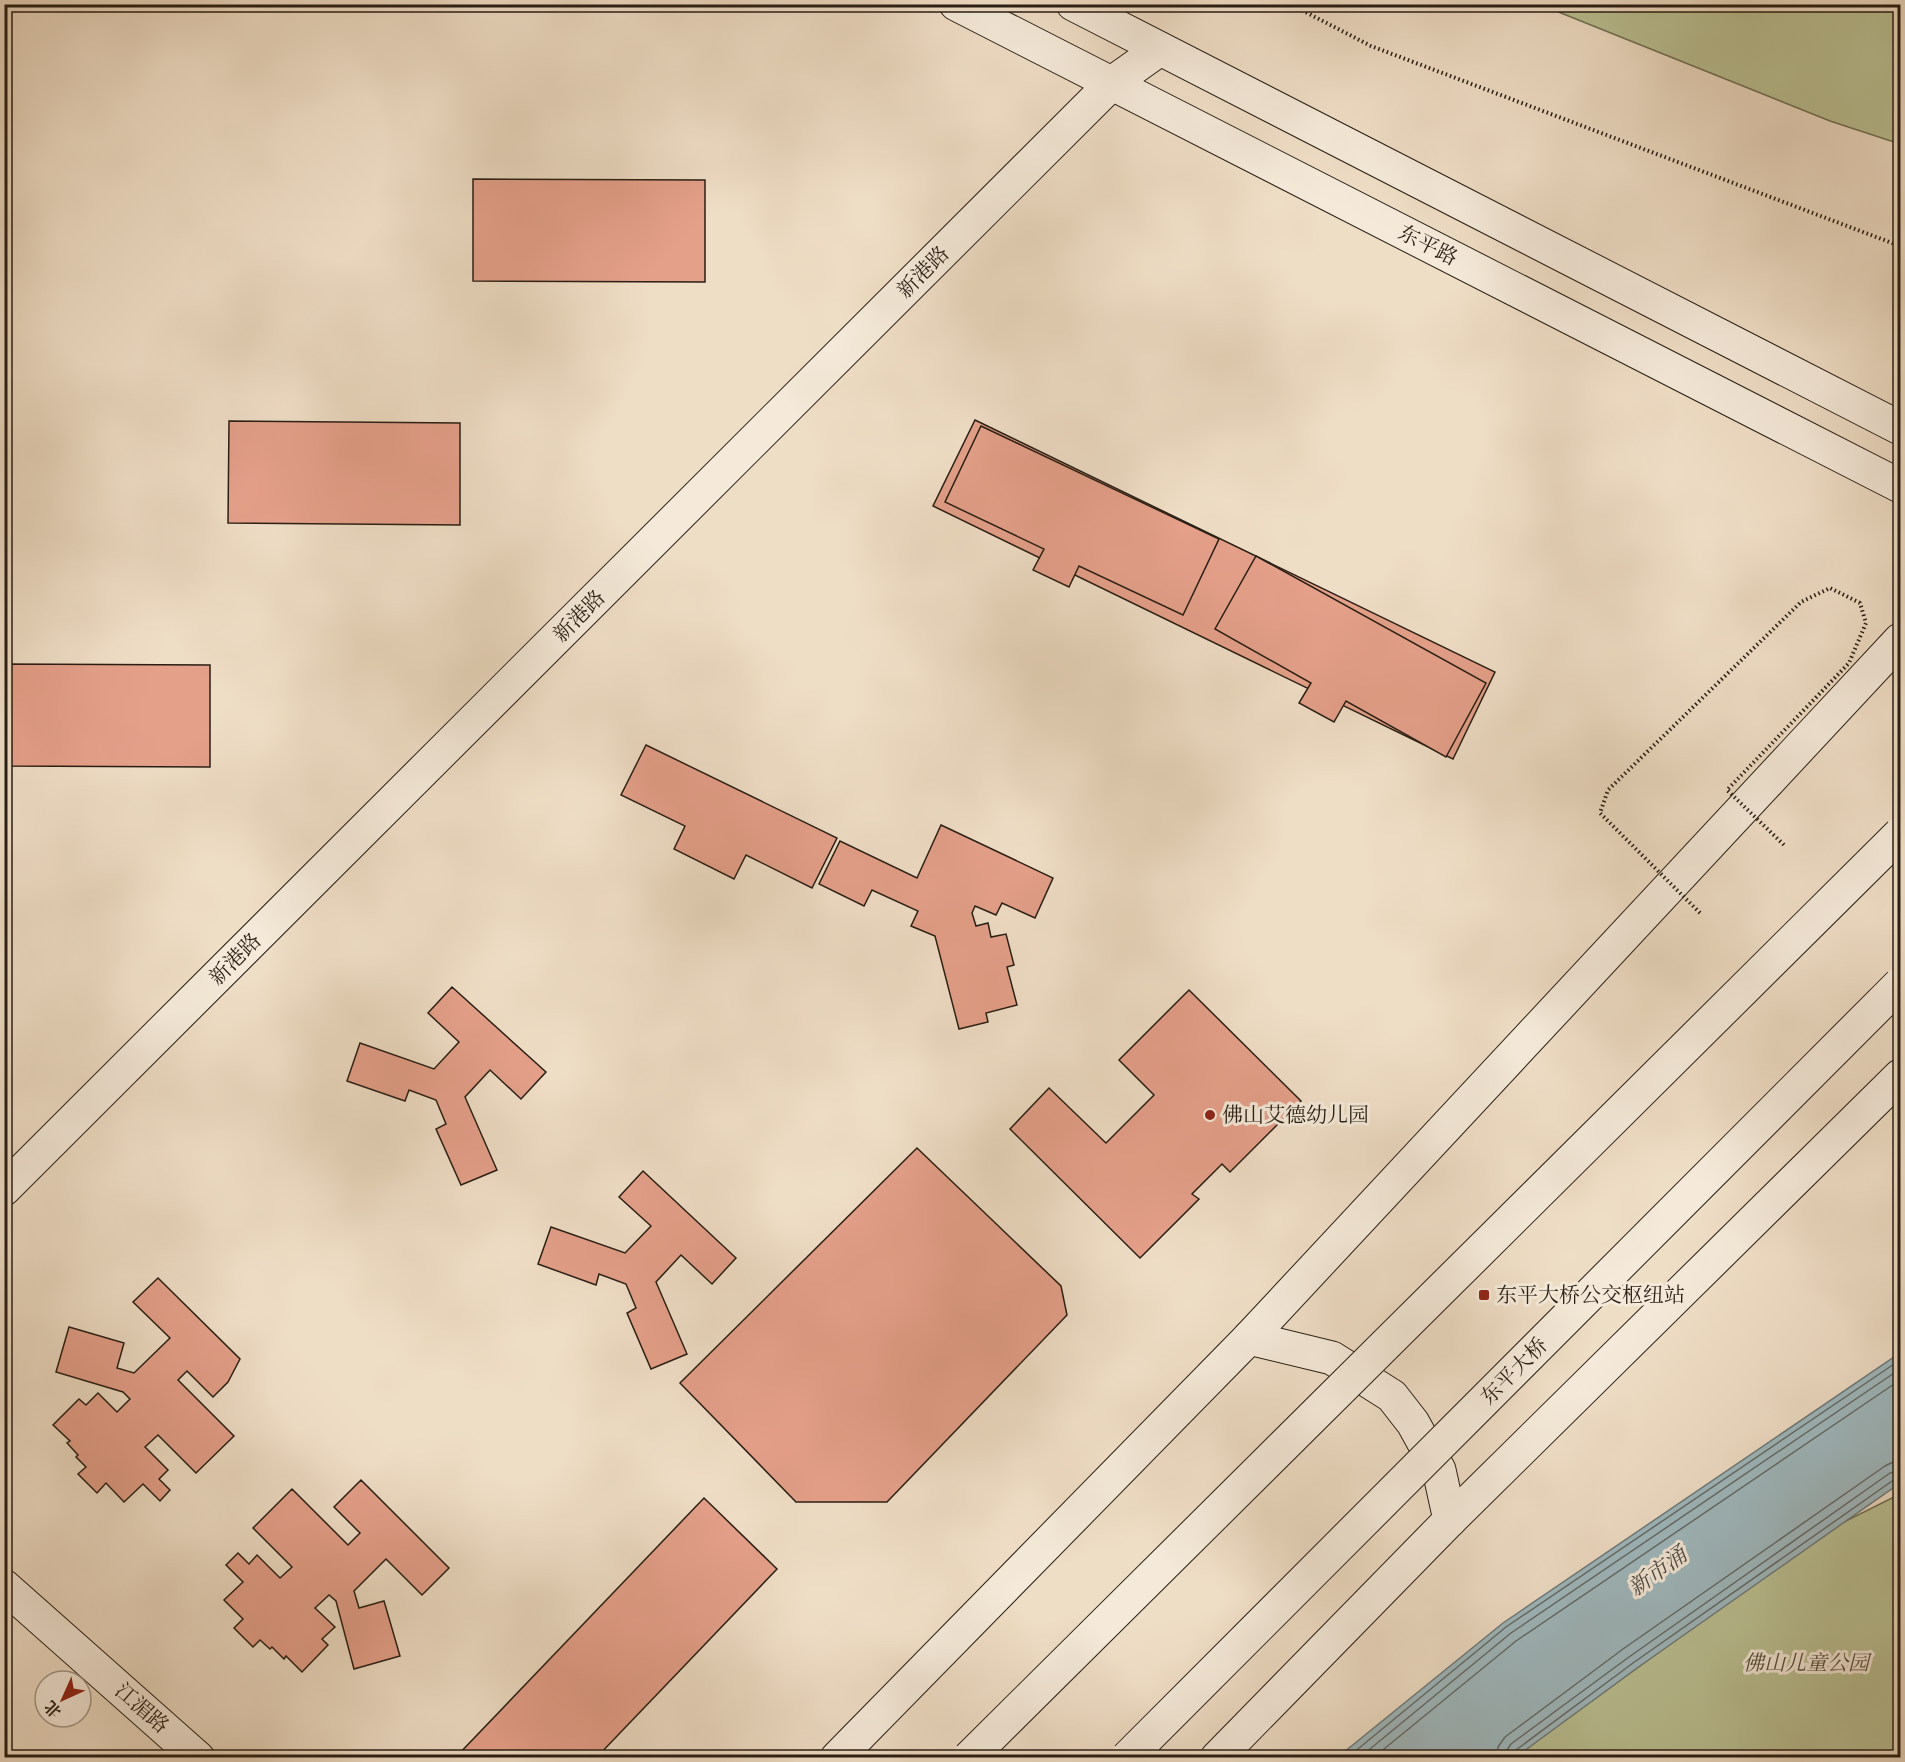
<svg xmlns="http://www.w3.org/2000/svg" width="1905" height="1762" viewBox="0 0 1905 1762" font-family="'Sorts Mill Goudy','Noto Serif SC',serif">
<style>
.green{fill:#bac194;stroke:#717054;stroke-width:1.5}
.water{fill:#9fb9bf;stroke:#6f7b7b;stroke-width:1.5}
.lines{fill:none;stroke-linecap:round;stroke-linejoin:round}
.shore{stroke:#646c6a;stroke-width:1.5}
.building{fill:#e5a08a;stroke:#281e14;stroke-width:1.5}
.secondary-casing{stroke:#281e14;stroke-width:35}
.path{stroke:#281e14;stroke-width:4;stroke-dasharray:1.5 3;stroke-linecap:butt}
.secondary{stroke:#f5eada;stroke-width:33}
.secondary-bridge-casing{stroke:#281e14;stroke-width:35;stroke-linecap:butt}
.path-bridge{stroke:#281e14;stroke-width:4;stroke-dasharray:1.5 3;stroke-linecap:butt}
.secondary-bridge{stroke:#f5eada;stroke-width:33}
.poi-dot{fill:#8f2418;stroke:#f5eada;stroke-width:2}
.labels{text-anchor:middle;stroke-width:6;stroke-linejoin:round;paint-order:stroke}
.street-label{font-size:21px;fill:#281e14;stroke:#f5eada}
.poi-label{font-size:21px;fill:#281e14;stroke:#f5eada;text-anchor:start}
.park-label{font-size:21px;font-style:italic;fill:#544f3a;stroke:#f5eada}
.water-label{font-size:22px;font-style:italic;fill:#4c4c47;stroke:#f5eada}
</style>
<rect width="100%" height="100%" fill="#efdec6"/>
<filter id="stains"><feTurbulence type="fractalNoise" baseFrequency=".00333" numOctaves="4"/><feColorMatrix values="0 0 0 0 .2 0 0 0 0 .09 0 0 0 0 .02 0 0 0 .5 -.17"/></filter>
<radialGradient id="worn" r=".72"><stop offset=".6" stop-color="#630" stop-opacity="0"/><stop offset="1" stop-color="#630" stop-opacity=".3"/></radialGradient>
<g class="green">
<path d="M1541 5H1900V144L1830 121Z"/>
<path d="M1900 1494V1757L1513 1758 1826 1531Z"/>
</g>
<path class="water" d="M1900 1353V1483L1637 1668 1516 1757H1338L1503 1623Z"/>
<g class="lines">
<g class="shore">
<path d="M1347 1758 1506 1627 1900 1360"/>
<path d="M1359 1758 1511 1633 1900 1369"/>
<path d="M1373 1758 1516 1641 1900 1380"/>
<path d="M1497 1758 1498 1747 1505 1737 1623 1649 1885 1466 1893 1462 1900 1461"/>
<path d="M1506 1758 1507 1750 1511 1744 1629 1657 1890 1473 1900 1471"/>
<path d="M1513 1758 1516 1750 1633 1663 1895 1479 1900 1478"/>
</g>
</g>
<g class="building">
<path d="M473 179 705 180V282L473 281Z"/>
<path d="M975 420 1495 672 1453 759 933 506Z"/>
<path d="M229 421 460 423V525L228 523Z"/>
<path d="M981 426 1219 539 1183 615 1079 566 1069 587 1033 570 1044 549 945 502Z"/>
<path d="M1256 556 1486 683 1446 757 1346 701 1334 722 1299 703 1311 683 1215 629Z"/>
<path d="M4 664 210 665V767L4 766Z"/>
<path d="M646 745 837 838 812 888 746 855 734 879 674 849 685 826 621 795Z"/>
<path d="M941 825 1053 878 1035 918 1002 903 996 915 975 906 972 913 976 926 988 923 991 937 1006 934 1014 965 1007 967 1017 1005 986 1013 988 1022 959 1029 935 936 911 926 918 911 872 890 864 906 819 884 840 841 917 878Z"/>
<path d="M452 987 546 1072 521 1099 490 1070 465 1097 497 1170 461 1185 436 1129 446 1124 436 1100 409 1090 405 1101 347 1081 360 1043 434 1069 459 1042 428 1013Z"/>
<path d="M1189 990 1301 1101 1230 1172 1222 1164 1192 1194 1199 1199 1140 1258 1010 1129 1049 1088 1106 1143 1154 1095 1119 1060Z"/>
<path d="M917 1148 1061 1286 1067 1315 887 1502H796L680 1383Z"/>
<path d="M643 1171 736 1258 712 1284 681 1255 656 1282 687 1354 651 1369 627 1313 636 1308 626 1284 599 1274 596 1285 538 1264 551 1227 625 1253 651 1226 619 1197Z"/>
<path d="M158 1278 240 1359 228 1382 213 1397 187 1371 178 1380 234 1436 196 1473 158 1435 145 1447 168 1470 159 1479 170 1490 160 1501 143 1484 124 1502 106 1483 97 1493 78 1474 86 1467 76 1457 78 1455 67 1443 70 1441 53 1425 79 1399 86 1405 98 1393 117 1412 130 1399 123 1392 56 1372 69 1327 124 1343 117 1368 134 1373 170 1338 133 1302Z"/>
<path d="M361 1480 449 1568 422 1595 386 1559 354 1591 359 1608 384 1601 400 1656 354 1669 336 1601 329 1595 315 1608 335 1627 322 1639 328 1645 302 1672 286 1656 284 1659 272 1647 270 1649 260 1640 253 1647 234 1628 243 1619 224 1600 243 1582 226 1565 238 1553 249 1564 257 1555 280 1578 292 1567 253 1528 292 1489 348 1545 360 1533 334 1507Z"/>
<path d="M704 1498 777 1569 596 1758H455Z"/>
</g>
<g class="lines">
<g class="secondary-casing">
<g id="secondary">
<path d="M956 4 1900 486"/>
<path d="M1073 4 1900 428"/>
<path d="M4 1189 1112 83 1160 49"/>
<path d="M1249 1338 1332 1358 1392 1396 1413 1423 1439 1470 1450 1520"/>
<path d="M4 1586 198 1758"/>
<path d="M837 1758 1249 1338 1900 640"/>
<path d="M1217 1758 1450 1520 1900 1076"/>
</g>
</g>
<path class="path" d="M1290 4 1371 46 1900 246"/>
<use href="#secondary" class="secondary"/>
<g class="secondary-bridge-casing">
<g id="secondary-bridge">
<path d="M969 1758 1900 834"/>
<path d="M1127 1758 1900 984"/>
</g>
</g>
<path class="path-bridge" d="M1700 913 1600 813 1608 790 1801 602 1830 588 1860 603 1866 623 1849 663 1727 790 1784 845"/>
<use href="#secondary-bridge" class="secondary-bridge"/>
</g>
<g class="poi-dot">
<circle cx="1210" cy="1115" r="6"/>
<rect x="1478" y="1289" width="12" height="12" rx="3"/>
</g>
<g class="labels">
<g class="street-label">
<text transform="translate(1428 245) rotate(27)" y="7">东平路</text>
<text transform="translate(923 272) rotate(-45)" y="7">新港路</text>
<text transform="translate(579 616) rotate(-45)" y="7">新港路</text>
<text transform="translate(235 959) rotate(-45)" y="7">新港路</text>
<text transform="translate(1514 1371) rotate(-45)" y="7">东平大桥</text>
<text transform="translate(142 1708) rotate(41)" y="7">江湄路</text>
</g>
<g class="poi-label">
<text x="1222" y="1122">佛山艾德幼儿园</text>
<text x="1496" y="1302">东平大桥公交枢纽站</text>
</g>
<g class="park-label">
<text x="1806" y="1670">佛山儿童公园</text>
</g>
<g class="water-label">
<text transform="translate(1657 1571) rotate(-36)" y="8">新市涌</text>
</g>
</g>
<rect width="1905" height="1762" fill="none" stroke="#efdec6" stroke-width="24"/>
<rect x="6" y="6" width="1893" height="1750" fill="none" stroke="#281e14" stroke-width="3"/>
<rect x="12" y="12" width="1881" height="1738" fill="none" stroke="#281e14" stroke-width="1.5"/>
<g transform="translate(63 1699) rotate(225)"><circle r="28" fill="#f5eada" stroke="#a3988b" stroke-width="1.5"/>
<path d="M0-4.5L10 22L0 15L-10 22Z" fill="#8f2418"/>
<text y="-9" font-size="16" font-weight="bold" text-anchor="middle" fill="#281e14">北</text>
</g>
<rect width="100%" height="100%" filter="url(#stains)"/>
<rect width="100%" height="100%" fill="url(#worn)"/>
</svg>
